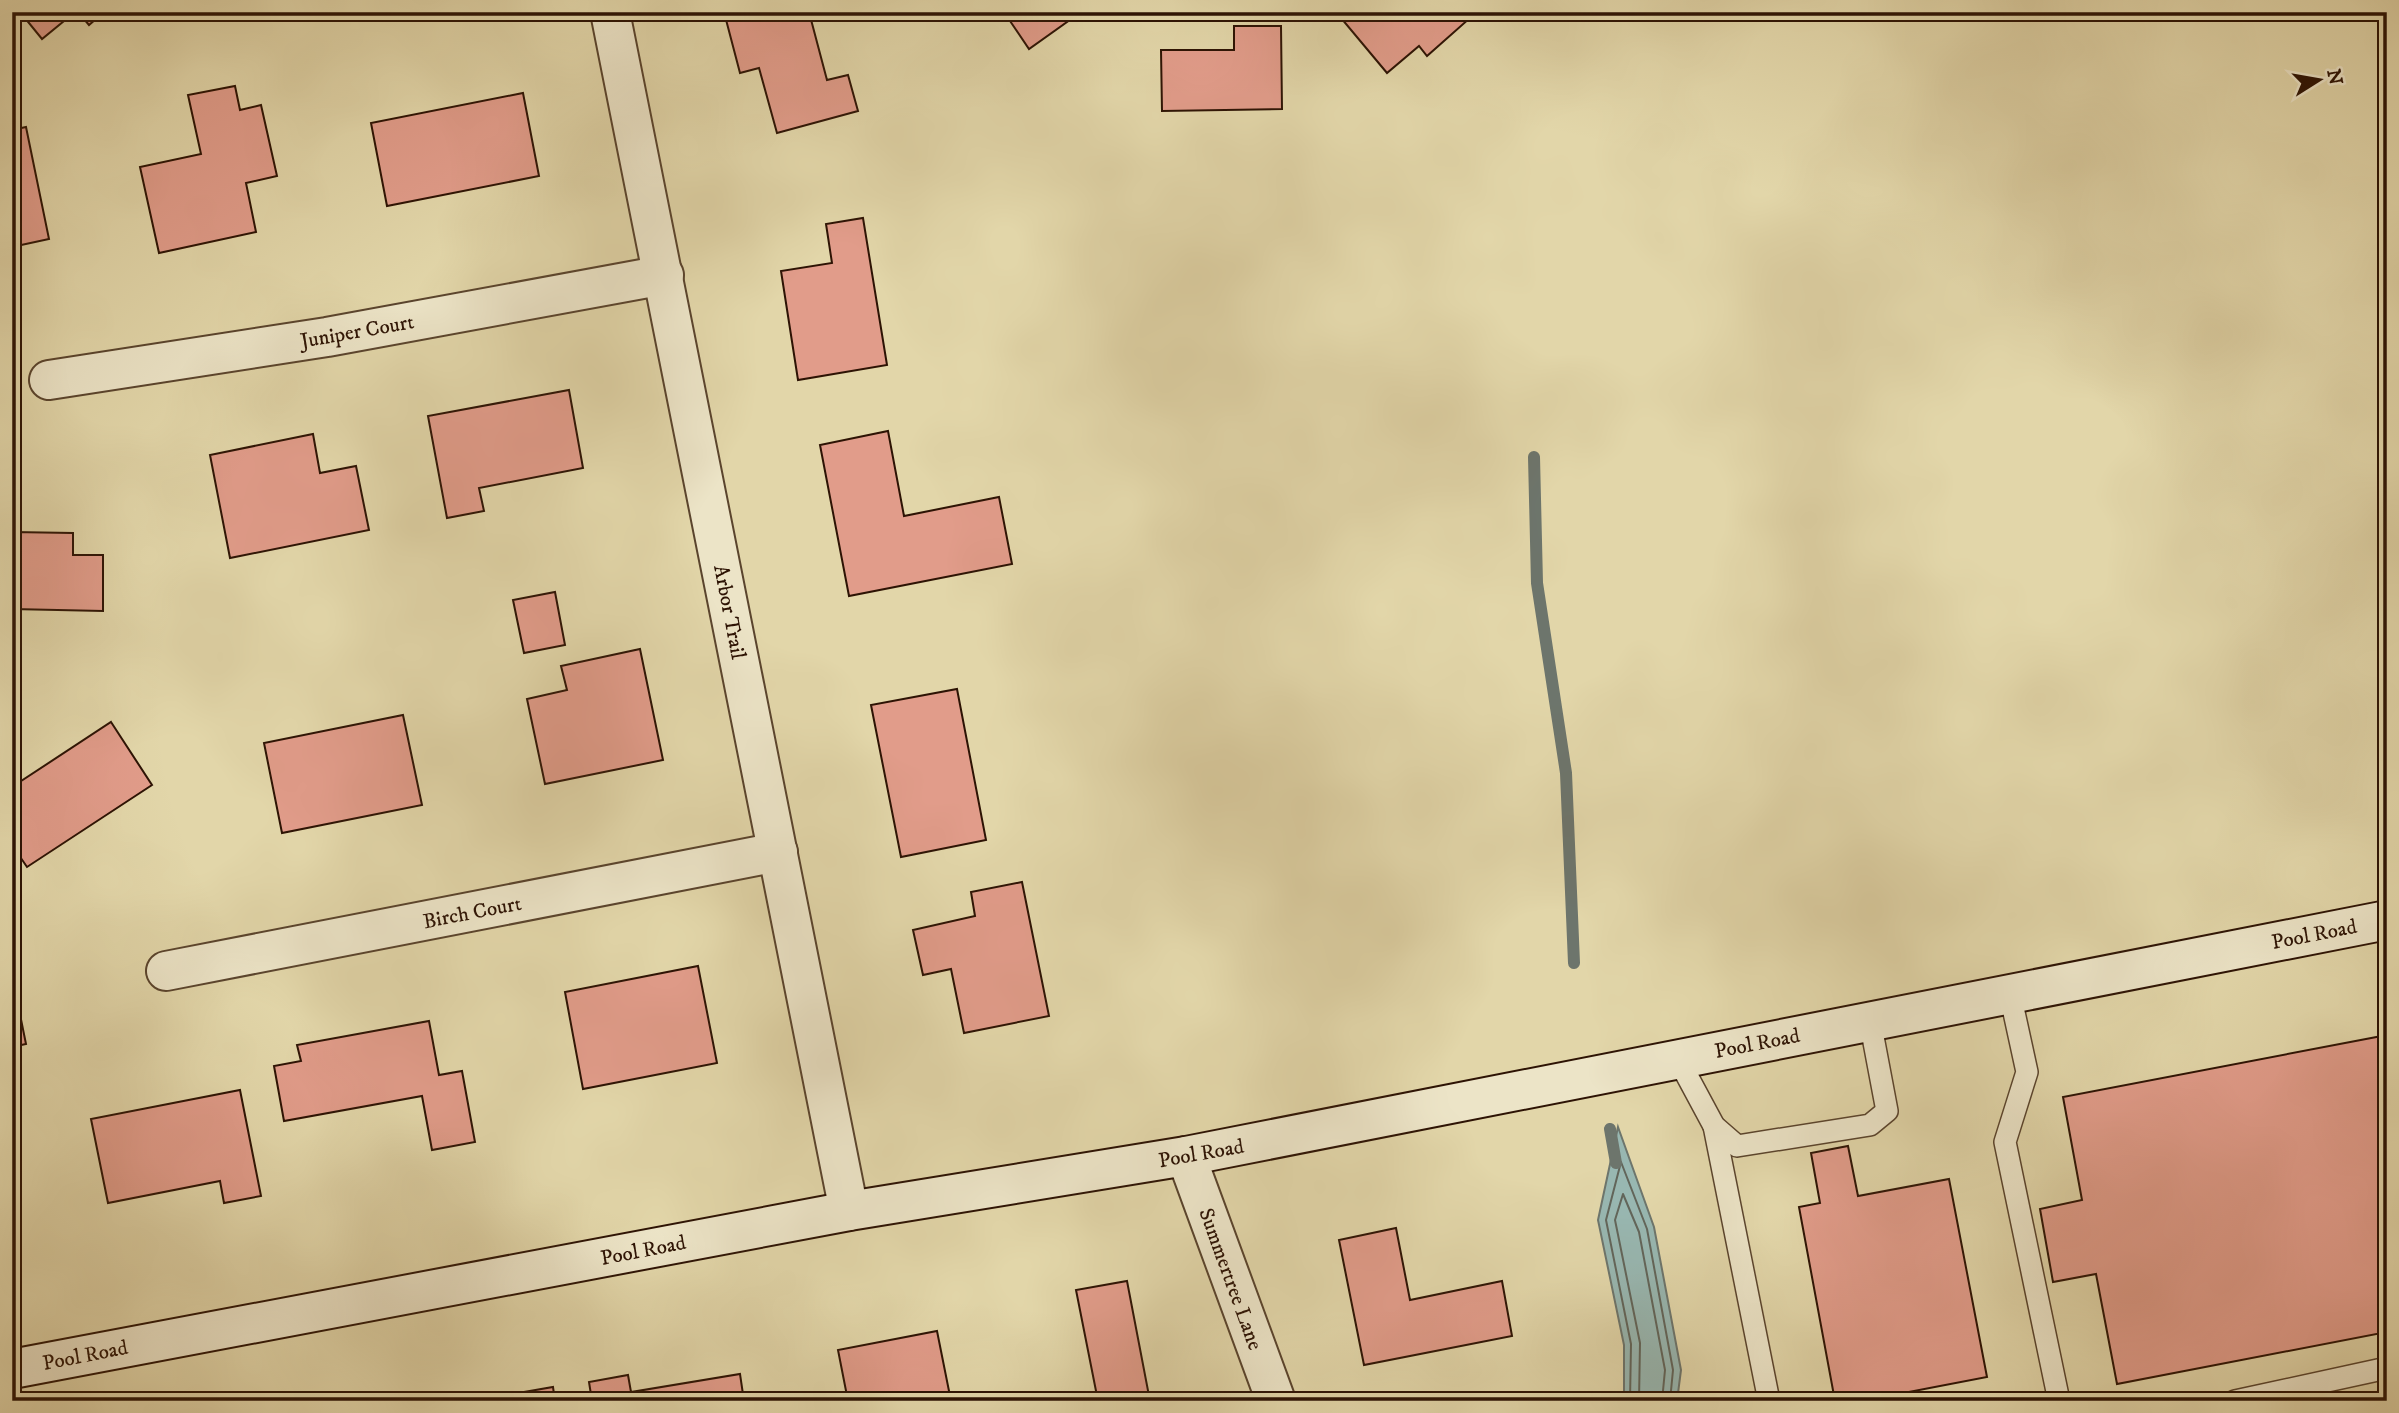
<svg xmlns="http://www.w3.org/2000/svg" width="2399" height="1413" viewBox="0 0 2399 1413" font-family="'IM FELL DW Pica',serif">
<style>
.water{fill:#98b7b1;stroke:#6d756c;stroke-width:2}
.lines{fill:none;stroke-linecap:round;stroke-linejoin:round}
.shore{stroke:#62655a;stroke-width:2}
.stream{stroke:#6d756c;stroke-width:12}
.building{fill:#e19c8a;stroke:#2d1304;stroke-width:2}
.lane-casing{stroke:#5a442d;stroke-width:24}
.street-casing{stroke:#5a442d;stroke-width:42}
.secondary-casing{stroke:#2d1304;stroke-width:42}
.lane{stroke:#ece4c7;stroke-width:21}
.street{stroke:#ece4c7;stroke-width:38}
.secondary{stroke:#ece4c7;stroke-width:38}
.labels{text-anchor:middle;stroke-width:6;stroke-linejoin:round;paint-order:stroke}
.street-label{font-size:21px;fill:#2d1304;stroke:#ece4c7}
</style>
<rect width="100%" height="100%" fill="#e2d6a9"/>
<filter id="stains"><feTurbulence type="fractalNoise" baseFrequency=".00286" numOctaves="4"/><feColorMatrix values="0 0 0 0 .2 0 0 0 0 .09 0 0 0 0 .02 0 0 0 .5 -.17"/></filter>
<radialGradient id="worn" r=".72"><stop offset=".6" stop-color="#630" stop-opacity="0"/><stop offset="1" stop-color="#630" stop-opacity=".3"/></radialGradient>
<path class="water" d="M1618 1127 1654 1227 1681 1370 1677 1401H1624V1345L1598 1220Z"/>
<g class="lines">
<g class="shore">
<path d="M1630 1401 1631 1344 1606 1220 1621 1162 1647 1229 1673 1370 1670 1401"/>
<path d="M1639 1401 1640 1343 1615 1220 1623 1194 1639 1232 1665 1370 1662 1401"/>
</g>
<g class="stream">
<path d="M1534 457 1537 583 1566 773 1574 963"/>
<path d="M1610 1129 1616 1163"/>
</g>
</g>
<g class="building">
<path d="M20 12H75L42 39Z"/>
<path d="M78 12H104L89 25Z"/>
<path d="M724 12H809L827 80 848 75 858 111 777 133 759 68 740 73Z"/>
<path d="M1010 12H1081L1029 49 1006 15Z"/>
<path d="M1336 12H1465L1470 18 1427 56 1419 46 1387 73Z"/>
<path d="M1234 26H1281L1282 109 1162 111 1161 50H1234Z"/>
<path d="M235 86 240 110 261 105 277 176 246 183 256 232 159 253 140 167 201 154 188 95Z"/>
<path d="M523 93 539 176 387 206 371 123Z"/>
<path d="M26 127 49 239 12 247V130Z"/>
<path d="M863 218 887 365 798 380 781 271 832 263 826 224Z"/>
<path d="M569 390 583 468 479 488 484 511 447 518 428 416Z"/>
<path d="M888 431 904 516 999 497 1012 564 849 596 820 445Z"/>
<path d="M313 434 320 473 356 466 369 530 230 558 210 455Z"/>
<path d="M12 532 73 533V555H103V611L12 609Z"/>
<path d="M555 592 565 645 524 653 513 600Z"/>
<path d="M640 649 663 760 545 784 527 699 567 690 561 666Z"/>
<path d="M957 689 986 840 901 857 871 705Z"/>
<path d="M403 715 422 805 282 833 264 743Z"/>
<path d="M111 722 152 785 27 867 12 845V787Z"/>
<path d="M1022 882 1049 1016 964 1033 951 969 923 975 913 930 975 916 971 892Z"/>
<path d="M698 966 717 1063 583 1089 565 992Z"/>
<path d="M12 975 26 1044 12 1047Z"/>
<path d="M429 1021 439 1075 462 1071 475 1142 432 1150 422 1096 284 1121 274 1066 301 1061 297 1045Z"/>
<path d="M2387 1035V1332L2117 1384 2096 1274 2053 1282 2040 1209 2082 1200 2063 1097Z"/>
<path d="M240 1090 261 1196 224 1203 220 1181 108 1203 91 1119Z"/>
<path d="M1848 1146 1858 1196 1949 1179 1987 1377 1862 1401H1835L1799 1207 1820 1203 1811 1153Z"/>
<path d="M1396 1228 1410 1300 1502 1281 1512 1336 1364 1365 1339 1240Z"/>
<path d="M1127 1281 1150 1401H1098L1076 1290Z"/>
<path d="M937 1331 951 1401H848L838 1350Z"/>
<path d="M740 1374 744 1401H592L589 1382 628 1375 631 1392Z"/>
<path d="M553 1387 555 1401H501L500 1396Z"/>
</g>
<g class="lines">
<g class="lane-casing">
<g id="lane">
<path d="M2010 994 2027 1072 2005 1142 2059 1401"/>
<path d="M1678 1059 1714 1126 1737 1146 1870 1125 1887 1111 1870 1021"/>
<path d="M1714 1126 1769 1401"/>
<path d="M2235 1401 2387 1368"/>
</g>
</g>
<g class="street-casing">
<g id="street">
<path d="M610 12 849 1211"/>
<path d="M49 380 327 337 664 275"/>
<path d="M166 971 778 852"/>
<path d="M1186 1156 1276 1401"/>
</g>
</g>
<g class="secondary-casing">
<path id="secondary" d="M12 1369 849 1211 1186 1156 2387 920"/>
</g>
<use href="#lane" class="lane"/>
<use href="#street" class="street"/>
<use href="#secondary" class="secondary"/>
</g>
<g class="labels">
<g class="street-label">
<text transform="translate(357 331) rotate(-10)" y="7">Juniper Court</text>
<text transform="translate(730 612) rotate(79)" y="7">Arbor Trail</text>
<text transform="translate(472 912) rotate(-11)" y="7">Birch Court</text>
<text transform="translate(2314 934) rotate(-11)" y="7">Pool Road</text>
<text transform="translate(1757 1043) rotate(-11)" y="7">Pool Road</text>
<text transform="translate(1201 1153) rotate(-10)" y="7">Pool Road</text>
<text transform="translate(643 1250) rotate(-11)" y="7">Pool Road</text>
<text transform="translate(1231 1279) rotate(70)" y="7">Summertree Lane</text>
<text transform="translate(85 1355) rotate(-11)" y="7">Pool Road</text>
</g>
</g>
<rect width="2399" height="1413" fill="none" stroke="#e2d6a9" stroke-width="42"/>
<rect x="14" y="14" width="2371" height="1385" fill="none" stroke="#2d1304" stroke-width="3.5"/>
<rect x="21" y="21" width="2357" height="1371" fill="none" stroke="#2d1304" stroke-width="2"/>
<g transform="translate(2319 80) rotate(79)" stroke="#ece4c7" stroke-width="5" paint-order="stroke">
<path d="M0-5L12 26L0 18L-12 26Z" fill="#2d1304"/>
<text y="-10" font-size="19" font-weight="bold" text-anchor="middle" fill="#2d1304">N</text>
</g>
<rect width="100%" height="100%" filter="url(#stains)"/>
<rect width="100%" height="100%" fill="url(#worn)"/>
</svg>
